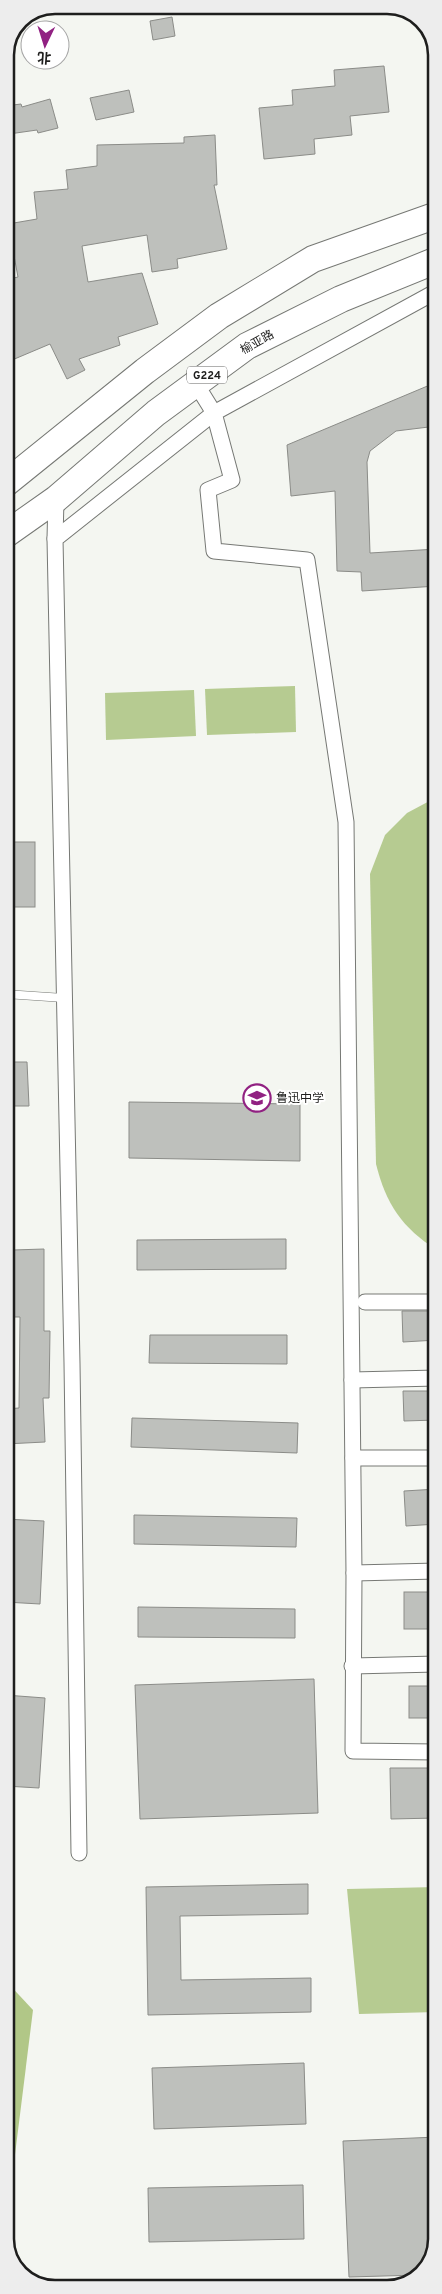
<svg xmlns="http://www.w3.org/2000/svg" width="442" height="2294" viewBox="0 0 442 2294" font-family="Overpass,'Noto Sans SC',sans-serif">
<style>
.green{fill:#b6cb91}
.forest{fill:#b1c787}
.building{fill:#bec0bc;stroke:#8b8c88}
.lines{fill:none;stroke-linecap:round;stroke-linejoin:round}
.lane-casing{stroke:#767874;stroke-width:9}
.street-casing{stroke:#767874;stroke-width:17}
.highway-casing{stroke:#767874;stroke-width:28}
.lane{stroke:#fff;stroke-width:8}
.street{stroke:#fff;stroke-width:15}
.highway{stroke:#fff;stroke-width:26}
.labels{text-anchor:middle;stroke-width:4;stroke-linejoin:round;paint-order:stroke}
.shield{fill:#fff;stroke:#626261;stroke-width:1}
.shield-label{font-size:11px;font-weight:bold;fill:#1e1e1d}
.street-label{font-size:12px;fill:#1e1e1d;stroke:#fff}
.poi-label{font-size:12px;fill:#1e1e1d;stroke:#fff;text-anchor:start}
.rim{fill:none;stroke:#1e1e1d;stroke-width:2.5}
</style>
<rect width="100%" height="100%" fill="#f4f6f1"/>
<g class="green">
<path d="M295 686 296 732 207 735 205 689Z"/>
<path d="M194 690 196 736 106 740 105 693Z"/>
<path d="M437 797V1250C402 1228 386 1204 376 1164L370 874 385 835 407 813Z"/>
<path d="M437 1887V2012L359 2014 347 1889Z"/>
</g>
<path class="forest" d="M5 1980 33 2010 5 2235Z"/>
<g class="building">
<path d="M172 17 175 36 153 40 150 21Z"/>
<path d="M384 66 389 112 350 116 352 135 314 139 315 154 264 159 259 108 293 105 292 90 335 86 334 70Z"/>
<path d="M129 90 134 112 96 120 90 98Z"/>
<path d="M50 99 58 128 38 133 37 130 9 134 5 106 21 104 22 107Z"/>
<path d="M215 135 217 185H214L227 249 177 259 178 268 152 272 147 235 82 246 88 282 142 273 158 324 118 337 120 345 79 359 85 370 67 379 50 344 5 363V280L18 277 8 224 37 219 34 192 68 189 66 170 97 166V145L184 143V137Z"/>
<path d="M437 382V426L396 431 370 451 367 462 370 553 437 549V586L362 591 361 572 337 571 335 491 291 496 287 445Z"/>
<rect x="5" y="842" width="30" height="65"/>
<path d="M5 1062H27L29 1106H5Z"/>
<path d="M129 1102 300 1104V1161L129 1158Z"/>
<path d="M286 1239V1269L137 1270V1240Z"/>
<path d="M44 1249V1331H50L49 1398H43L45 1442 5 1444V1409L19 1408 20 1317H13V1250Z"/>
<path d="M402 1311H437V1340L403 1342Z"/>
<path d="M150 1335H287V1364L149 1363Z"/>
<path d="M403 1391H437V1420L404 1421Z"/>
<path d="M132 1418 298 1423 297 1453 131 1447Z"/>
<path d="M437 1489V1524L406 1526 404 1491Z"/>
<path d="M134 1515 297 1518 296 1547 134 1544Z"/>
<path d="M5 1519 44 1521 40 1604 5 1602Z"/>
<rect x="404" y="1592" width="33" height="37"/>
<path d="M138 1607 295 1609V1638L138 1637Z"/>
<path d="M314 1679 318 1813 140 1819 135 1685Z"/>
<rect x="409" y="1686" width="28" height="32"/>
<path d="M5 1695 45 1698 39 1788 5 1786Z"/>
<path d="M390 1768H437V1818L391 1819Z"/>
<path d="M308 1884V1914L180 1916 181 1980 311 1978V2012L148 2015 146 1887Z"/>
<path d="M304 2063 306 2124 154 2129 152 2068Z"/>
<path d="M437 2137V2239L425 2272 419 2275 349 2277 343 2141Z"/>
<path d="M303 2185 304 2239 149 2242 148 2188Z"/>
</g>
<g class="lines">
<g class="lane-casing">
<path id="lane" d="M5 994 64 998"/>
</g>
<g class="street-casing">
<g id="street">
<path d="M437 291 214 413 232 480 208 490 214 551 307 560 346 822 354 1573 353 1751 437 1752"/>
<path d="M55 539 56 499"/>
<path d="M365 1302H437"/>
<path d="M352 1380 437 1378"/>
<path d="M353 1458H437"/>
<path d="M354 1573 437 1571"/>
<path d="M352 1666 437 1664"/>
<path d="M79 1853 72 1363 55 539 214 413 196 384"/>
</g>
</g>
<g class="highway-casing">
<g id="highway">
<path d="M5 484 145 371 219 316 313 259 437 215"/>
<path d="M5 535 56 499 156 413 247 346 341 299 437 260"/>
</g>
</g>
<use href="#lane" class="lane"/>
<use href="#street" class="street"/>
<use href="#highway" class="highway"/>
</g>
<defs>
<g id="school-ring" transform="scale(1.4375)"><circle r="9.5" fill="#fff" stroke="#912182" stroke-width="1.5"/><path d="M0-5L7-2L0 1L-7-2ZM-4 1L0 2.5L4 1V4Q0 6-4 4Z" fill="#912182"/></g>
</defs>
<g fill-rule="evenodd">
<use href="#school-ring" x="257" y="1098"/>
</g>
<g class="labels">
<rect class="shield" x="187" y="366.5" width="40" height="17" rx="4"/>
<g class="shield-label">
<text x="207" y="379">G224</text>
</g>
<g class="street-label">
<text transform="translate(257 342) rotate(-29)" y="4">榆亚路</text>
</g>
<g class="poi-label">
<text x="276" y="1102">鲁迅中学</text>
</g>
</g>
<path d="M0 0H442V2294H0ZM55 14H387A41 41 0 0 1 428 55V2239A41 41 0 0 1 387 2280H55A41 41 0 0 1 14 2239V55A41 41 0 0 1 55 14Z" fill="#ededed" fill-rule="evenodd"/>
<path class="rim" d="M55 14H387A41 41 0 0 1 428 55V2239A41 41 0 0 1 387 2280H55A41 41 0 0 1 14 2239V55A41 41 0 0 1 55 14Z"/>
<g transform="translate(45 45) rotate(184)"><circle r="24" fill="#ffffff" stroke="#a5a5a5"/>
<path d="M0-4L9 19L0 12L-9 19Z" fill="#912182"/>
<text y="-8" font-size="14" font-weight="bold" text-anchor="middle" fill="#1e1e1d">北</text>
</g>
</svg>
